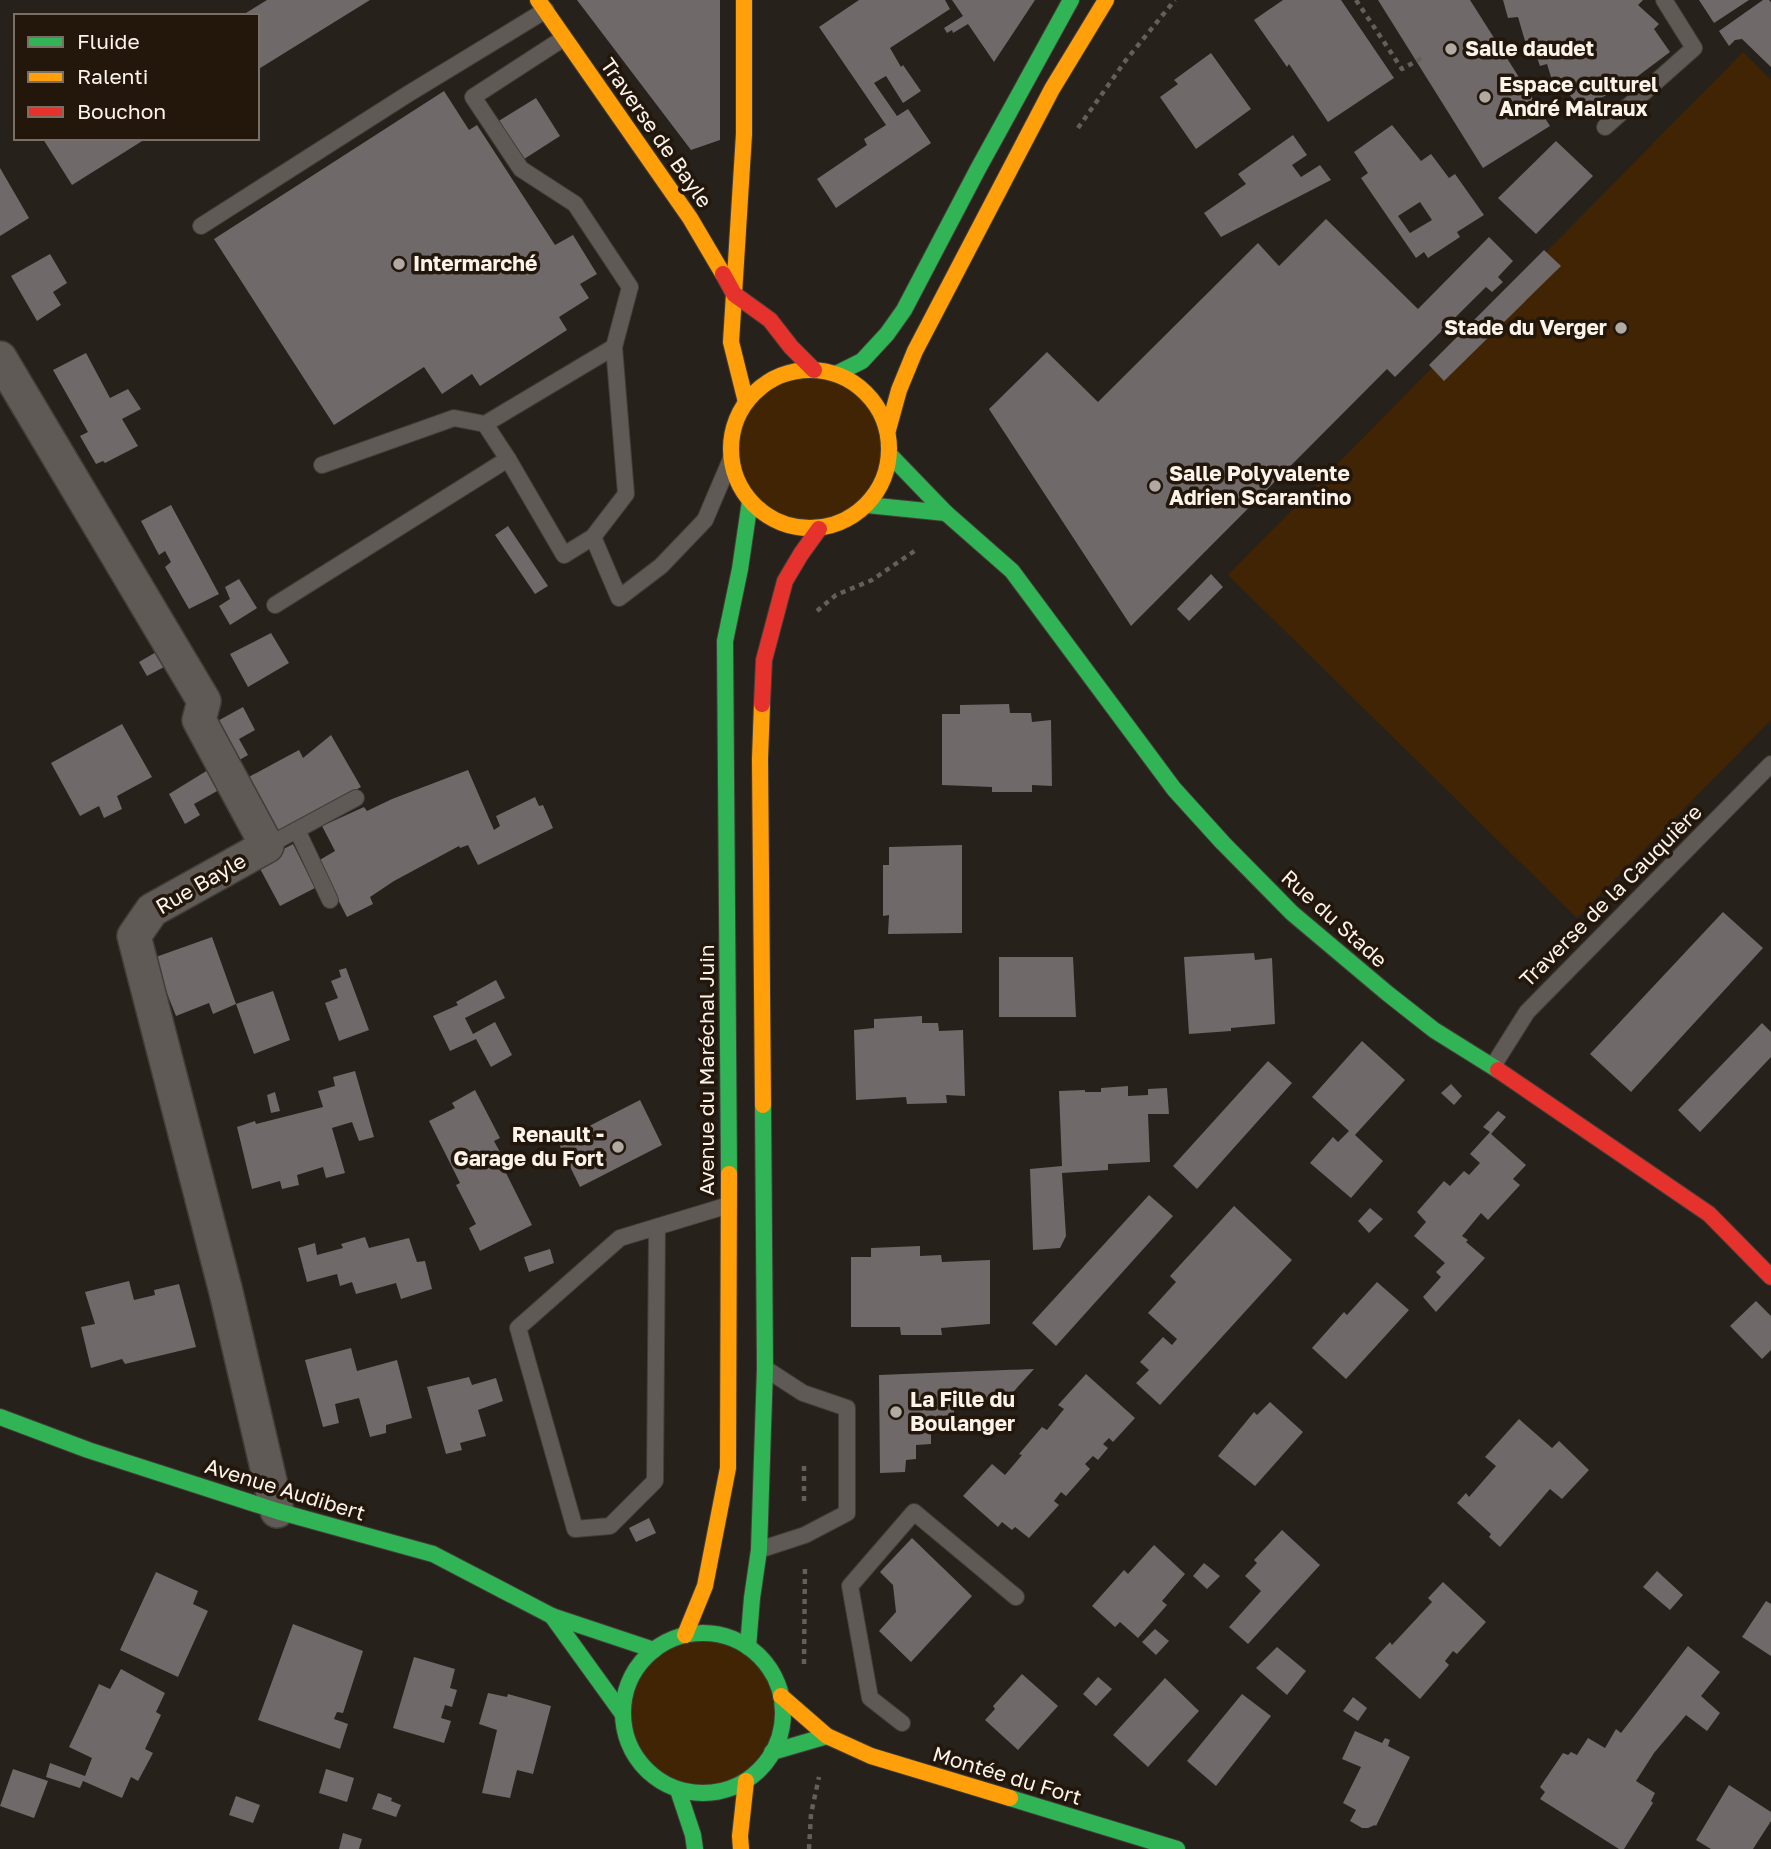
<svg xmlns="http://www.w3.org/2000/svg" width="1771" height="1849" viewBox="0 0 1771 1849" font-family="'Golos Text',sans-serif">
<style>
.green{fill:#412404}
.building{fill:#6f696a;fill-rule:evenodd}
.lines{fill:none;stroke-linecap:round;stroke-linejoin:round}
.lane-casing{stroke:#433d38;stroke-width:18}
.street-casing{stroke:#433d38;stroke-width:36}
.fast-casing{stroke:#433d38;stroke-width:18}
.slow-casing{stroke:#433d38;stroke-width:18}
.jam-casing{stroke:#433d38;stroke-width:18}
.path{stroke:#645f5b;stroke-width:4.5;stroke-dasharray:5 5;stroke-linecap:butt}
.lane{stroke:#5f5a55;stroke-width:16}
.street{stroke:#5f5a55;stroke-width:33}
.fast{stroke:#30b455;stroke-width:16}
.slow{stroke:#ff9f0a;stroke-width:16}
.jam{stroke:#e5322d;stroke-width:16}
.poi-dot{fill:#b1aaa2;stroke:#23170c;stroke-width:2.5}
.labels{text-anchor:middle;stroke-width:7;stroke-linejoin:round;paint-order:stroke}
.poi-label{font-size:21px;font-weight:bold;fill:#fcf3eb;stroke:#23170c;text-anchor:start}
.street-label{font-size:21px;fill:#fcf3eb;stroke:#23170c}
</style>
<rect width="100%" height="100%" fill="#27211b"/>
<g class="green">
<path d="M1743 52 1771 80V720L1577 918 1228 575Z"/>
<path d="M792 372C808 375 824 378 839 381 844 382 851 382 855 384 864 388 876 402 880 411 883 417 887 468 885 474 883 483 878 491 873 498 862 512 846 521 829 526 750 549 696 441 759 389 769 381 781 376 792 372Z"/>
<circle cx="703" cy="1714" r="80"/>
</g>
<g class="building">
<path d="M267 0H370L257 70V16H241Z"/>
<path d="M577 0H720V140L691 150Z"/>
<path d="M859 0H945L950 9 890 48 901 67 903 65 921 91 903 103 886 76 874 83 897 116 908 109 931 143 836 208 817 179 867 145 864 139 886 125 819 27Z"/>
<path d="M952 0H1035L994 62 968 24 953 33 952 30 947 33 944 28 963 16Z"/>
<path d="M1283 0H1341L1394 78 1328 122 1289 64 1287 67 1254 20Z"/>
<path d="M1378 0H1470L1550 126 1483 168Z"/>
<path d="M1503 0H1643L1638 5 1659 24 1654 29 1670 52 1626 85 1595 101 1597 111 1588 112 1587 105 1579 108 1564 87 1555 90 1547 64 1540 66 1531 40 1525 41 1518 17 1508 18Z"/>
<path d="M1699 0H1749L1714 23Z"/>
<path d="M1763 0H1769L1771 2V67L1742 39 1735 40 1729 46 1719 31Z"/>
<path d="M1211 53 1251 109 1196 149 1160 97 1178 84 1174 80Z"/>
<path d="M444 91 469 130 477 125 555 245 573 235 597 274 580 284 589 298 559 317 567 330 480 386 472 374 442 394 424 367 334 425 214 239Z"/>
<path d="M536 98 560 136 521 161 497 122Z"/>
<path d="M1392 125 1421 161 1431 154 1449 178 1455 174 1484 215 1457 232 1460 237 1428 258 1424 252 1416 258 1361 178 1368 173 1354 152ZM1420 202 1432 220 1410 233 1398 216Z"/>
<path d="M1293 135 1307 155 1292 165 1301 177 1320 165 1331 180 1221 237 1204 213 1246 184 1238 174Z"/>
<path d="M45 138H147L72 185 43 139Z"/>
<path d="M1556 141 1593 176 1536 234 1498 198Z"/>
<path d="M0 168 29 218 0 236Z"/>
<path d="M1326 219 1418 309 1489 237 1513 261 1498 277 1503 282 1492 292 1486 287 1395 377 1387 369 1131 626 989 409 1047 352 1098 402 1258 243 1279 266Z"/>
<path d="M1544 250 1561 266 1444 381 1429 365Z"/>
<path d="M50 254 67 283 53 292 61 305 37 321 11 276Z"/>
<path d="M86 353 110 398 128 389 141 409 122 419 138 446 105 463 103 461 96 464 80 436 88 432 53 370Z"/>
<path d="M171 505 219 594 189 609 165 567 171 562 165 551 159 555 141 521Z"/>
<path d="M508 526 548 586 535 594 495 535Z"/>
<path d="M1211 574 1223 587 1189 621 1177 609Z"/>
<path d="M239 579 257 608 230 625 219 606 230 599 225 587Z"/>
<path d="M271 633 289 663 248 687 230 654Z"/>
<path d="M158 651 166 666 147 676 139 662Z"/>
<path d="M1009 704 1010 713H1031L1032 722 1051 720 1052 786 1032 785V792H992V787L942 785V714H960V705Z"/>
<path d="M243 707 255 730 239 739 248 755 236 762 214 723Z"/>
<path d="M122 724 152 777 117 796 122 809 104 818 99 806 80 816 51 763Z"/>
<path d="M331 735 361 787 271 836 245 779 299 750 303 758Z"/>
<path d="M208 770 219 790 194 804 200 815 185 824 169 794Z"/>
<path d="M468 770 494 830 500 826 496 816 535 797 539 806 543 805 553 828 478 865 468 845 460 848 459 846 394 881 370 897 373 904 347 917 318 861 335 851 322 826 364 807 367 811 392 799Z"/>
<path d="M293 844 315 888 280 906 257 863Z"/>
<path d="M962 845V933L888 934 889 915 883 916V865H889V847Z"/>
<path d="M1723 912 1763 948 1631 1092 1590 1054Z"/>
<path d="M212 937 236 1004 273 991 290 1040 254 1054 236 1004 213 1014 209 1003 176 1016 153 958Z"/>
<path d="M1254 953 1255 960 1272 958 1275 1024 1231 1028V1031L1189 1034 1184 957Z"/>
<path d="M999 957H1073L1076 1017H999Z"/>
<path d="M346 968 369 1030 339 1041 325 1003 338 998 331 981 341 977 339 970Z"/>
<path d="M496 980 505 998 465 1018 473 1034 495 1022 512 1055 491 1067 476 1039 450 1051 433 1016 458 1005 456 1002Z"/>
<path d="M922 1016V1023H938L939 1031 963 1030 965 1096 946 1095 947 1103 907 1104 906 1097 856 1100 854 1030 874 1028V1019Z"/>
<path d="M1762 1023 1771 1032V1057L1700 1132 1678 1110Z"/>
<path d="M1362 1041 1405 1080 1355 1135 1383 1161 1351 1198 1310 1163 1333 1137 1338 1142 1349 1131 1312 1097Z"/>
<path d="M1268 1061 1292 1083 1197 1189 1173 1166Z"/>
<path d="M355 1071 374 1137 359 1141 352 1122 332 1128 345 1173 326 1178 323 1167 297 1175 299 1185 282 1189 280 1181 252 1189 237 1127 255 1121 256 1124 323 1107 318 1091 335 1086 333 1077Z"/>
<path d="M1451 1084 1462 1096 1454 1105 1441 1093Z"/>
<path d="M1128 1086V1096L1148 1095V1089L1167 1088 1169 1114H1148L1150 1162 1108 1164V1170L1062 1173 1066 1236 1060 1248 1033 1250 1030 1169 1062 1166 1059 1091 1085 1090V1092H1101V1088Z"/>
<path d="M475 1090 500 1138 494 1141 506 1163 502 1165 532 1225 480 1251 469 1228 476 1224 456 1185 460 1183 429 1121 455 1108 452 1103Z"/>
<path d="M275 1092 280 1111 271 1113 267 1095Z"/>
<path d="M640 1100 662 1145 580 1187 558 1142Z"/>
<path d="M1498 1111 1506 1117 1491 1134 1526 1165 1513 1179 1520 1185 1488 1220 1481 1213 1462 1236 1468 1240 1466 1242 1485 1258 1436 1312 1423 1297 1441 1277 1436 1272 1445 1263 1414 1236 1426 1222 1417 1212 1444 1181 1450 1186 1464 1171 1469 1175 1480 1163 1470 1154 1490 1132 1483 1127Z"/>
<path d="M1149 1195 1173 1216 1056 1346 1032 1323Z"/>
<path d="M1234 1206 1292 1260 1160 1405 1136 1383 1149 1370 1140 1362 1163 1337 1172 1345 1177 1339 1148 1313 1176 1282 1170 1276Z"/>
<path d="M1370 1208 1383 1219 1369 1233 1358 1221Z"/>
<path d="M365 1237 369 1248 409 1238 417 1262 425 1261 432 1289 401 1299 396 1283 356 1294 352 1282 340 1286 337 1274 307 1282 298 1248 315 1243 317 1255 343 1248 341 1244Z"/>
<path d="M920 1246V1256L941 1255 942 1262 990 1260V1324L941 1328 942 1335H901L900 1327H851V1257H871V1248Z"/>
<path d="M550 1249 554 1263 529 1272 524 1257Z"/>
<path d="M129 1281 134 1300 155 1295 154 1290 179 1284 196 1347 125 1364 122 1359 91 1368 81 1327 95 1324 85 1292Z"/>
<path d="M1377 1282 1409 1310 1346 1379 1312 1348 1344 1312 1347 1315Z"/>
<path d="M1756 1301 1771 1316V1350L1762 1359 1730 1326Z"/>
<path d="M351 1348 357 1371 397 1360 412 1418 386 1425V1433L370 1437 359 1398 335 1404 339 1423 323 1427 305 1360Z"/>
<path d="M1034 1369 1005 1401 954 1403V1421L931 1422V1444L916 1445V1459L906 1460 905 1472 880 1473 879 1375Z"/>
<path d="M1086 1374 1135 1418 1113 1442 1109 1438 1103 1444 1108 1448 1098 1460 1093 1456 1085 1464 1090 1469 1066 1496 1061 1492 1054 1501 1059 1505 1029 1538 1015 1527 1012 1530 1002 1522 998 1527 963 1496 992 1464 1005 1475 1022 1455 1019 1454 1042 1427 1047 1430 1064 1409 1058 1405Z"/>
<path d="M469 1377 472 1385 496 1378 503 1401 478 1410 486 1436 460 1443 462 1450 446 1454 427 1387Z"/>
<path d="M1270 1402 1303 1432 1255 1486 1218 1456 1254 1412 1257 1415Z"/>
<path d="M1519 1419 1552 1448 1559 1441 1589 1470 1562 1499 1550 1489 1500 1547 1489 1537 1491 1534 1457 1503 1466 1493 1469 1497 1496 1466 1485 1457Z"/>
<path d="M649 1518 656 1533 636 1542 629 1528Z"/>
<path d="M1282 1530 1320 1565 1248 1644 1229 1627 1261 1591 1245 1576 1257 1563 1254 1560Z"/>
<path d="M912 1538 972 1596 911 1662 879 1631 896 1612 893 1585 880 1572Z"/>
<path d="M1154 1545 1185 1574 1162 1601 1167 1605 1138 1638 1120 1622 1115 1627 1092 1606 1124 1570 1128 1574Z"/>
<path d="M1204 1563 1220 1576 1207 1589 1193 1576Z"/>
<path d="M1657 1571 1683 1595 1670 1610 1643 1587Z"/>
<path d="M156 1572 198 1591 193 1604 208 1611 178 1677 120 1650Z"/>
<path d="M1443 1582 1486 1622 1457 1654 1453 1651 1445 1661 1449 1665 1420 1699 1375 1658 1390 1642 1392 1645 1432 1602 1428 1598Z"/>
<path d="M1766 1601 1771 1604V1656L1742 1637Z"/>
<path d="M293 1624 363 1651 343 1713 337 1712 334 1719 348 1724 340 1749 258 1720Z"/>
<path d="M1155 1629 1169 1641 1156 1655 1142 1642Z"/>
<path d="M1688 1646 1720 1672 1701 1696 1720 1713 1707 1731 1686 1715 1654 1753 1636 1781 1655 1793 1651 1801 1653 1803 1624 1849H1619L1540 1799 1545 1792 1540 1787 1563 1753 1568 1755 1571 1752 1577 1755 1588 1738 1605 1748 1616 1729 1621 1733Z"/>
<path d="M1277 1647 1306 1671 1287 1695 1256 1668Z"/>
<path d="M414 1657 455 1669 450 1688 457 1690 452 1707 445 1705 441 1718 451 1721 444 1743 393 1728Z"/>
<path d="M121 1669 165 1693 156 1712 161 1715 145 1749 153 1753 138 1781 131 1777 122 1798 83 1781 80 1788 46 1777 50 1763 85 1776 92 1758 69 1747 99 1684 110 1689Z"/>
<path d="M1022 1674 1058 1706 1018 1750 985 1720 995 1709 993 1706Z"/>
<path d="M1098 1677 1112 1689 1096 1706 1083 1694Z"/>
<path d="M1165 1678 1199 1711 1148 1767 1113 1735Z"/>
<path d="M488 1693 507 1697 508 1694 551 1706 533 1774 517 1770 510 1798 482 1793 497 1730 479 1724Z"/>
<path d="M1242 1694 1271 1716 1216 1786 1187 1761Z"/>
<path d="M1353 1697 1367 1708 1358 1721 1343 1711Z"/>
<path d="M1355 1731 1382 1743 1385 1738 1390 1740 1388 1746 1410 1757 1376 1826 1375 1825 1368 1828H1362L1350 1821 1356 1810 1343 1803 1361 1767 1342 1759Z"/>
<path d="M13 1769 48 1781 34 1818 0 1806Z"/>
<path d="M326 1769 354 1778 347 1802 319 1793Z"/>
<path d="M1729 1785 1771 1812V1821L1753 1849H1711L1696 1840Z"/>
<path d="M378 1793 392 1798 391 1801 401 1805 396 1817 372 1809Z"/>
<path d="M236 1796 260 1805 253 1823 229 1815Z"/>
<path d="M343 1833 362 1839 359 1849H339Z"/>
</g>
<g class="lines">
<g class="lane-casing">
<g id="lane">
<path d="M564 38 473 97 521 169 575 204 630 287 614 347"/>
<path d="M1605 127 1694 48 1664 0"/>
<path d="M201 226 408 94 546 10"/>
<path d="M322 465 454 418 485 424 614 347 626 494 593 537 564 555 508 459 485 424"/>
<path d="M593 537 619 598 661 566 705 520 731 459"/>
<path d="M275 605 508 459"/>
<path d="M297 830 330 900"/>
<path d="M267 846 356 798"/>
<path d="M1493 1066 1527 1012 1771 764"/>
<path d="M657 1227 655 1481 610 1526 575 1529 518 1328 620 1238 729 1205"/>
<path d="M759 1550 805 1535 847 1513V1408L803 1393 766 1369"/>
<path d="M902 1723 870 1698 850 1586 914 1512 1016 1597"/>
</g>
</g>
<g class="street-casing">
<path id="street" d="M0 358 204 701 199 720 267 846 152 910 134 936 226 1292 277 1511"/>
</g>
<g class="fast-casing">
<g id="fast">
<path d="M836 374 862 361 887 334 904 310 978 169 1071 0"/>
<path d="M890 455 946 513 1012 571 1174 789 1223 843 1292 913 1387 993 1434 1030 1498 1070"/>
<path d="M867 505 946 513"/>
<path d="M729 1174 725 641 740 569 750 501"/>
<path d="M0 1417 88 1450 277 1511 433 1554 552 1616 654 1650"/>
<path d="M552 1616 622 1713"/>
<circle cx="703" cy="1713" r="80"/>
<path d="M748 1647 752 1598 759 1550 765 1368 763 1105"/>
<path d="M772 1752 827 1736"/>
<path d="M678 1790 693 1835 695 1849"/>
<path d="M1010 1798 1177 1849"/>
</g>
</g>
<g class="slow-casing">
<g id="slow">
<path d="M538 0 690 218 723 274"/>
<path d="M744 0V134L731 342 746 402"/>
<circle cx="810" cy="449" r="79"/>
<path d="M888 430 899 390 915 351 1052 89 1106 0"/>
<path d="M762 704 760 759 763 1105"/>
<path d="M685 1635 705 1586 728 1468 729 1174"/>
<path d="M781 1696 827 1736 871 1756 1010 1798"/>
<path d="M741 1849 740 1836 746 1781"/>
</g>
</g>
<g class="jam-casing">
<g id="jam">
<path d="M723 274 734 294 770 320 791 347 814 370"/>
<path d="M762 704 764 660 785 581 801 554 819 529"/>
<path d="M1498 1070 1709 1214 1771 1277"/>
</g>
</g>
<g class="path">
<path d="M1356 0 1402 69 1422 58"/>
<path d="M1078 128 1126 60 1175 0"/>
<path d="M817 611 836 595 872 580 916 550"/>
<path d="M804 1466V1506"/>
<path d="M804 1664 805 1564"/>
<path d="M809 1849 811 1814 819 1777"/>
</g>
<use href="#lane" class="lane"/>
<use href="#street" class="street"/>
<use href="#fast" class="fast"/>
<use href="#slow" class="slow"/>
<use href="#jam" class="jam"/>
</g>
<g class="poi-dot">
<circle cx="1451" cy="49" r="7"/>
<circle cx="1485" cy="97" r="7"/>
<circle cx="399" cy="264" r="7"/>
<circle cx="1621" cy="328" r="7"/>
<circle cx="1155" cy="486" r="7"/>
<circle cx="618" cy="1147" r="7"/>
<circle cx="896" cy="1412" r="7"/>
</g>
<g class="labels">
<g class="poi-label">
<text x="1465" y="56">Salle daudet</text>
<text x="1499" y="92">Espace culturel<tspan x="1499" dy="24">André Malraux</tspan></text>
<text x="413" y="271">Intermarché</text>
<text x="1607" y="335" text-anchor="end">Stade du Verger</text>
<text x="1169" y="481">Salle Polyvalente<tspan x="1169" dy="24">Adrien Scarantino</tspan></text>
<text x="604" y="1142" text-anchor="end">Renault -<tspan x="604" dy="24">Garage du Fort</tspan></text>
<text x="910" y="1407">La Fille du<tspan x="910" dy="24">Boulanger</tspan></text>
</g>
<g class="street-label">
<text transform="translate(656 133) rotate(55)" y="7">Traverse de Bayle</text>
<text transform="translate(201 884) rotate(-30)" y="7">Rue Bayle</text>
<text transform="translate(1611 896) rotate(-45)" y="7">Traverse de la Cauquière</text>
<text transform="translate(1334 919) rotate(42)" y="7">Rue du Stade</text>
<text transform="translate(707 1070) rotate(-90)" y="7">Avenue du Maréchal Juin</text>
<text transform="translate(285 1490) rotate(17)" y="7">Avenue Audibert</text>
<text transform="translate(1007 1776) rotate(17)" y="7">Montée du Fort</text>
</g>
</g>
<rect x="14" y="14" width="245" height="126" fill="#23170c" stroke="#7a6f65" stroke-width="2"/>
<rect x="28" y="37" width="35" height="10" fill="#30b455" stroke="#7a6f65" stroke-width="2"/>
<text x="77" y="49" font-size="21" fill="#fcf3eb">Fluide</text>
<rect x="28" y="72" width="35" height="10" fill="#ff9f0a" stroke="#7a6f65" stroke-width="2"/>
<text x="77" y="84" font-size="21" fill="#fcf3eb">Ralenti</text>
<rect x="28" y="107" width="35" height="10" fill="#e5322d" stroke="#7a6f65" stroke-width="2"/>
<text x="77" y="119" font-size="21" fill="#fcf3eb">Bouchon</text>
</svg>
